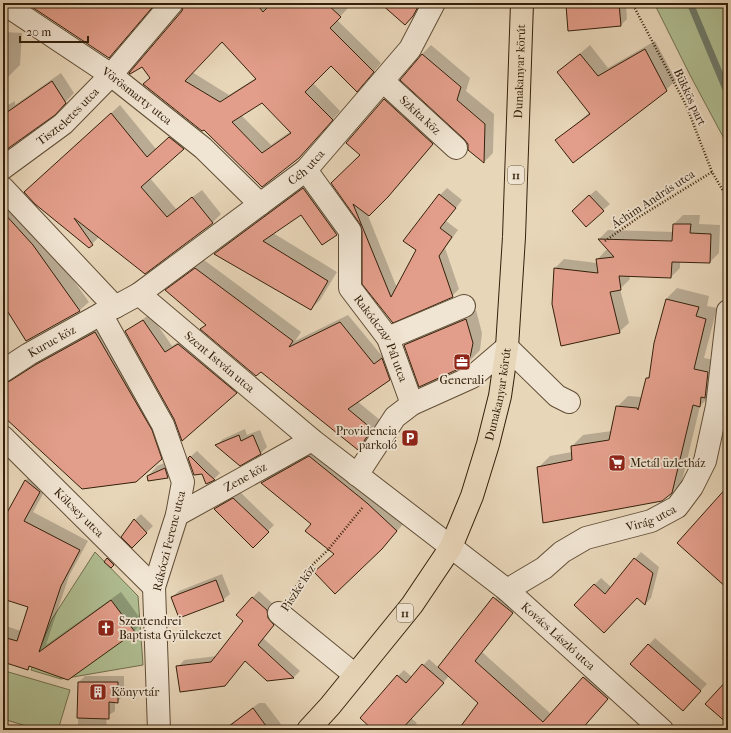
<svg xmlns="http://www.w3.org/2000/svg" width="731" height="733" viewBox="0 0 731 733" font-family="'IM FELL French Canon',serif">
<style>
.green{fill:#b0bf93;stroke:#72704e}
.shadow{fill:#0003;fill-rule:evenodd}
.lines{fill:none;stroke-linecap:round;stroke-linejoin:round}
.stream{stroke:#6f7c6c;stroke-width:7}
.building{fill:#e39e8b;stroke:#34200a;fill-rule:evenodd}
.minor-casing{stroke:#614e36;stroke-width:24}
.major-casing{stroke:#34200a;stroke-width:24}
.path{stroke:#34200a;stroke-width:2.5;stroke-dasharray:1 2;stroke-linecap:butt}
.minor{stroke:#f0e4d2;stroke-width:22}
.major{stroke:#e8d6b9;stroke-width:22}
.labels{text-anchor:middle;stroke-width:3.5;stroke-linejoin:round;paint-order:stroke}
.shield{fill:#f0e4d2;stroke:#6c5b46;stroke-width:1}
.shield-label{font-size:11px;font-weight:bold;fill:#34200a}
.street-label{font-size:12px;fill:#34200a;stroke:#f0e4d2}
.poi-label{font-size:12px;fill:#34200a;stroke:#f0e4d2;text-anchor:start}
</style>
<rect width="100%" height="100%" fill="#e8d6b9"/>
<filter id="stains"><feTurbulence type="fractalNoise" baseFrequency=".005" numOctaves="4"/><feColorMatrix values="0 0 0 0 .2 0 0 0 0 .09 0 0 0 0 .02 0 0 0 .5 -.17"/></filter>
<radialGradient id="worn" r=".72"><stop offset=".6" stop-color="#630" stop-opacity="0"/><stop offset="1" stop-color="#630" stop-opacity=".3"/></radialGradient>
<g class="green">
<path d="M654 3H728V146L690 75Z"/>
<path d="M95 552 138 596 143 665 61 679 31 670 52 619Z"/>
<path d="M5 671 70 690 58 730H40L3 719V679Z"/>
</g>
<g class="shadow">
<path d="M194 3H343L348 8 337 20 381 63 365 82 331 65 313 83 340 111 299 158 262 186 151 78ZM222 41 256 78 229 95 192 72ZM262 101 291 131 271 145 241 115Z"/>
<path d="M382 3H422L411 17Z"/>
<path d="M570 3H626L627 19 621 25 567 6Z"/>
<path d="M3 32 22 33 20 65 8 77H3Z"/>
<path d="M655 41 676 80 666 90 557 140 590 112 558 72 590 45 608 68Z"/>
<path d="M431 45 470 78 466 91 494 114 493 153 484 162 469 144 422 54Z"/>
<path d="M61 73 74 93 54 114 3 151V108L15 101V105Z"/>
<path d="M392 92 440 136 395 189 369 215 367 213 397 288 417 250 440 195 447 188 462 200 446 221 458 230 445 248 459 289 452 296 393 321 361 223 332 183 361 155 347 143Z"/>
<path d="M120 105 156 149 178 129 191 139 150 178 176 209 202 190 221 214 212 223 99 237 89 247 34 184ZM72 213 78 222H76L71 214Z"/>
<path d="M313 179 346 225 322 244 301 213 273 233 337 272 320 300 311 309 216 254 224 245Z"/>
<path d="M596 190 610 204 603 210 579 205Z"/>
<path d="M3 194 42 236 89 302 80 310 26 340 3 302Z"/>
<path d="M683 215H700L699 224 720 225 719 253 710 262 680 261V268L671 277 629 276 630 279 620 289 629 323 619 332 562 345 553 310 555 268 564 259 597 263V260L606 250H609L599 239 608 230 674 232V224Z"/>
<path d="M204 260 301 332 295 341 348 315 382 356 391 351 398 371 389 379 357 401 380 420 367 440 358 449 261 370 202 329 207 324 166 290Z"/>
<path d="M677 288 709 296 707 306 717 308 704 358 719 361 711 395 700 406 682 481 679 485 668 496 662 500 539 467 550 456 572 452V446L583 435 612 431 617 407 628 396 642 397 647 378 650 375 666 299Z"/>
<path d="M476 310 482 333 480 350 465 366 405 345 415 336Z"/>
<path d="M150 314 172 346 185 338 242 386 182 440 175 418 126 332Z"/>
<path d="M104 323 170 450 161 459 6 418 3 420V371L46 356Z"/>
<path d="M245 429 247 435 260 430 267 447 261 453 240 464 217 445 223 439Z"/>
<path d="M318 448 405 522 382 548 335 554 313 524 262 483 271 474Z"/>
<path d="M197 451 220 473 214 479 202 472 189 458Z"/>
<path d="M174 459 177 467 168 477 149 480 148 476 157 466Z"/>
<path d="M34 472 49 483 33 512 88 541 69 576 46 645 121 592 143 622 134 631 31 666 28 669 3 661V625L21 631 29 606 3 598V522L25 481Z"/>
<path d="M240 492 274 525 253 546 215 509 222 502Z"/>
<path d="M141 514 153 526 132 546 135 520Z"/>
<path d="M641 552 659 567 651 598 645 604 637 597 575 605 601 578 611 587Z"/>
<path d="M222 574 230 594 223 600 172 597 179 591Z"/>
<path d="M502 590 520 604 482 652 551 714 592 669 616 690 580 730H459L480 703 449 676 411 718 417 723 410 730H375L398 676 404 670 412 677 429 659 439 668Z"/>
<path d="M259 591 273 604 274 611 280 618 263 638 300 671 294 677 268 680 246 660 225 686 178 667 184 660 217 656 244 621 252 598Z"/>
<path d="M655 638 707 684 689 703 631 664Z"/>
<path d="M85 676H124V695L117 702H115V711L106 717 107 730H78L79 682Z"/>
<path d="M259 703H265L281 724 274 730H222Z"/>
</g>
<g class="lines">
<path class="stream" d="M690 3 728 94"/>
</g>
<g class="building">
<path d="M26 3H156L109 58Z"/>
<path d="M184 3H256L263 12 272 3H326L341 17 330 28 374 72 357 92 331 66 305 92 333 120 299 158 262 187 204 130 202 131 143 84 150 78 142 67 130 74 129 73 182 11ZM222 42 256 79 220 102 185 81ZM262 103 291 133 262 153 232 122Z"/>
<path d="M380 3H420L413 16 405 25Z"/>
<path d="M592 3H619L621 26 568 31 566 5Z"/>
<path d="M645 49 667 91 573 163 555 140 590 114 557 72 580 54 598 76Z"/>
<path d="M422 54 461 87 457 100 485 124 484 163 468 150V144L464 139 400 80Z"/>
<path d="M52 81 66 103 55 115 3 152V115Z"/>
<path d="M384 99 433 144 388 197 369 216 353 204 391 297 416 250 403 241 439 194 456 208 440 228 452 237 439 256 453 297 393 323 362 284V231L360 224 331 183 360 155 346 143Z"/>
<path d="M111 113 147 157 169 137 184 149 141 187 167 217 192 197 213 223 145 274 74 218 93 245 89 248 35 204 24 192Z"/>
<path d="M303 188 337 235 322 245 301 215 263 241 328 281 311 310 214 254Z"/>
<path d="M589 195 604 211 586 227 572 211Z"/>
<path d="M3 212 33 245 80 311 26 341 3 304Z"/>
<path d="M673 224H691L690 233 711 234 710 263 672 262 671 278 619 276 621 290 610 292 620 333 561 346 552 304 554 268 598 273 596 259 614 257 598 239 672 241Z"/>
<path d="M195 268 293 341 289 347 340 322 374 364 382 358 390 380 348 409 372 429 358 450 261 372 256 376 200 329 206 325 165 290Z"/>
<path d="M666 299 699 307 696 316 706 319 694 369 708 372 705 398 701 397 700 407 693 405 672 493 662 501 543 523 537 467 572 460 571 446 609 440 616 406 637 408 638 410 646 378H649L654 343Z"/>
<path d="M466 319 473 343 469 363 465 366 419 387 404 345Z"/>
<path d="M143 320 165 352 178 344 237 393 182 441 174 419 125 331Z"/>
<path d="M95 332 152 430 162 459 136 482 82 489 3 416V383L10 381 35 365Z"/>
<path d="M239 435 241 441 253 435 261 454 240 466 215 445Z"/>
<path d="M190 456 207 473 215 480 206 484 202 474 194 475 188 458Z"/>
<path d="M309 456 367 503 397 531 382 549 335 594 314 572 334 554 305 531 311 524 261 483Z"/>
<path d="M165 468 168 478 148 481 147 476Z"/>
<path d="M25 480 40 492 24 521 80 550 61 586 39 652 111 600 135 632 68 680 29 666 28 670 3 662V637L17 641 28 607 3 599V520Z"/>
<path d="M728 486V589L677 543Z"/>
<path d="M233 498 269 532 253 548 214 509Z"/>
<path d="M134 519 147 533 132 548 121 537Z"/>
<path d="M107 558 114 565 111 568 104 562Z"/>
<path d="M634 558 653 573 645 605 637 598 604 633 574 605 594 584 605 594Z"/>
<path d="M216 580 224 601 179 618 171 597Z"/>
<path d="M252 597 267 610 268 618 274 625 258 645 294 678 267 681 245 661 225 686 180 692 176 666 211 662 243 621 236 615Z"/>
<path d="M493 597 513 613 475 661 543 722 583 677 608 699 581 730H458L478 703 438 667Z"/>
<path d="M648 644 701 691 683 711 630 664Z"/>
<path d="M422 664 444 683 401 730H373L360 718 397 675 406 683Z"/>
<path d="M728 679V724L705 704Z"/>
<path d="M78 682H118V703L109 702V719L77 718Z"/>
<path d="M253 708 269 730H224Z"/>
</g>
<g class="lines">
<g class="minor-casing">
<g id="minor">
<path id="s1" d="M3 3 111 75 203 148 260 204"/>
<path id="s2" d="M384 82 456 148"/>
<path id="s3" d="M3 168 63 124 111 75 172 3"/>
<path id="s4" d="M306 170 350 231V288L388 338 412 404"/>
<path id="s5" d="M3 188 115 307 139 294 312 440 507 590 662 730"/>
<path id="s6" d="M139 294 306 170 410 49 434 3"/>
<path d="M115 307 101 314 163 425 183 482 177 515 154 587 159 730"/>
<path d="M388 338 464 306"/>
<path id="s7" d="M3 371 29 354 101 314"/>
<path id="s8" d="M3 437 154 587"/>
<path d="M357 475 395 417 412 404 472 377 507 347 557 396 569 402"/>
<path id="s9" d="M177 515 312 440"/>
<path id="s10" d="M507 590 544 568 562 552 586 538 651 521 677 507 692 487 705 461 717 406 728 311"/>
<path d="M279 613 355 675"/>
</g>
</g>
<g class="major-casing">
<g id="major">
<path id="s11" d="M308 730 330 706 412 605 451 547 472 496 488 444 500 396 507 347 514 237 522 3"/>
</g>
</g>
<g class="path">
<path d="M632 3 686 105 712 172 728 199"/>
<path d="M605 241 639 217 712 172"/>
<path d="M291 594 308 569 327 551 363 507"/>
</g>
<use href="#minor" class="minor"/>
<use href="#major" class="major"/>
</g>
<defs>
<g id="office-square" transform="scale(0.9)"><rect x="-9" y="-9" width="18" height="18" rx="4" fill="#8f2418" stroke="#f0e4d2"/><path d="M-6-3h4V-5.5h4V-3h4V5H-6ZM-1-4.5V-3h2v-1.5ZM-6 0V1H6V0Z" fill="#fff"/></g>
<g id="parking-square" transform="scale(0.9)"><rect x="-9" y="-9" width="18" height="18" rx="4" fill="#8f2418" stroke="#f0e4d2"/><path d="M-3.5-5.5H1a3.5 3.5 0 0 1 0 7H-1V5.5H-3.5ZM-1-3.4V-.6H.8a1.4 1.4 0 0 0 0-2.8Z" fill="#fff"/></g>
<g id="supermarket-square" transform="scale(0.9)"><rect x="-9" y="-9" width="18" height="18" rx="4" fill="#8f2418" stroke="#f0e4d2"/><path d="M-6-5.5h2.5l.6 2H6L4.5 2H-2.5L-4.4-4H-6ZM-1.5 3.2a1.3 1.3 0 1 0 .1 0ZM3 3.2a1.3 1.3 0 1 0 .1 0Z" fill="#fff"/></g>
<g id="church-square" transform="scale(0.9)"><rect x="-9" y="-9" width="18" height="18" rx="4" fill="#8f2418" stroke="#f0e4d2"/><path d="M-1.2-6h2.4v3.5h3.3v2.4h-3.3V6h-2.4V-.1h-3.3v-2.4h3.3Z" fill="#fff"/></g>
<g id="building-square" transform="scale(0.9)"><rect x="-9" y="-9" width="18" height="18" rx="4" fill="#8f2418" stroke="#f0e4d2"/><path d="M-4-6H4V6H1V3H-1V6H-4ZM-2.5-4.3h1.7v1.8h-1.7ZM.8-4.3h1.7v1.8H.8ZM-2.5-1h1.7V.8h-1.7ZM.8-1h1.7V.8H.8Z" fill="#fff"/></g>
</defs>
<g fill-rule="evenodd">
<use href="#office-square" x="462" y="362"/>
<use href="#parking-square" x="410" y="438"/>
<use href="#supermarket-square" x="617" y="463"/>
<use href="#church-square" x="106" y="628"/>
<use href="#building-square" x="98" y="692"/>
</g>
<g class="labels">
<g class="shield">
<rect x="508" y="166" width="16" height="18" rx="3"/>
<rect x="397" y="604" width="16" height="18" rx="3"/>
</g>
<g class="shield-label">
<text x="516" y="179">11</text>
<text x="405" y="617">11</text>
</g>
<g class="street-label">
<text dy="4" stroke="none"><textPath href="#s11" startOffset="717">Dunakanyar körút</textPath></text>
<text dy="4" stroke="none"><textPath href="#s1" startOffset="163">Vörösmarty utca</textPath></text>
<text transform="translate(690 97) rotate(65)" y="4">Bükkös part</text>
<text dy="4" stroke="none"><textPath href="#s2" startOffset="49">Szkíta köz</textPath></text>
<text dy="4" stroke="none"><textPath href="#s3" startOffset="83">Tiszteletes utca</textPath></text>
<text dy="4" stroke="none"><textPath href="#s6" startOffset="210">Céh utca</textPath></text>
<text transform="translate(653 199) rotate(-33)" y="4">Áchim András utca</text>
<text dy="4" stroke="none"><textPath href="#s4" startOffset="192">Rakódczay Pál utca</textPath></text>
<text dy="4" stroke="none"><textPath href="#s7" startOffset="57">Kuruc köz</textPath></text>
<text dy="4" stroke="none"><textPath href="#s5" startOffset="296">Szent István utca</textPath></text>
<text dy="4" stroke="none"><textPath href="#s11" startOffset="393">Dunakanyar körút</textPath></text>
<text dy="4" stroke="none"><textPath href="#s9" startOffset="78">Zene köz</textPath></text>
<text dy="4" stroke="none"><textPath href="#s8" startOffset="107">Kölcsey utca</textPath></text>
<text dy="4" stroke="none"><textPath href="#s10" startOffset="163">Virág utca</textPath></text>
<text transform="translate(169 541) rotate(-76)" y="4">Rákóczi Ferenc utca</text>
<text transform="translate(298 588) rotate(-57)" y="4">Piszke köz</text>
<text dy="4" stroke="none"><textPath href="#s5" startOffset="732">Kovács László utca</textPath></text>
</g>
<g class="poi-label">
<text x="462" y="384" text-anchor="middle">Generali</text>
<text x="397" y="435" text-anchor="end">Providencia<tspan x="397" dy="14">parkoló</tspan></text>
<text x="630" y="467">Metál üzletház</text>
<text x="119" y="625">Szentendrei<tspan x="119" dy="14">Baptista Gyülekezet</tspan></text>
<text x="111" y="696">Könyvtár</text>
</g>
</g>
<rect width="731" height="733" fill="none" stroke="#e8d6b9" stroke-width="16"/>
<rect x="4" y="4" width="723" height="725" fill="none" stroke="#34200a" stroke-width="2"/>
<rect x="8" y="8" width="715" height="717" fill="none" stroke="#34200a"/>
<path d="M20 36v6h68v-6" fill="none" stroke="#34200a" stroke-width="2"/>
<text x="26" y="36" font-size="12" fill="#34200a" stroke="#f0e4d2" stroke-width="3" paint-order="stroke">20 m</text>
<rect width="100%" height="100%" filter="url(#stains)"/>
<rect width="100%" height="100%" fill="url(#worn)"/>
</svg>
